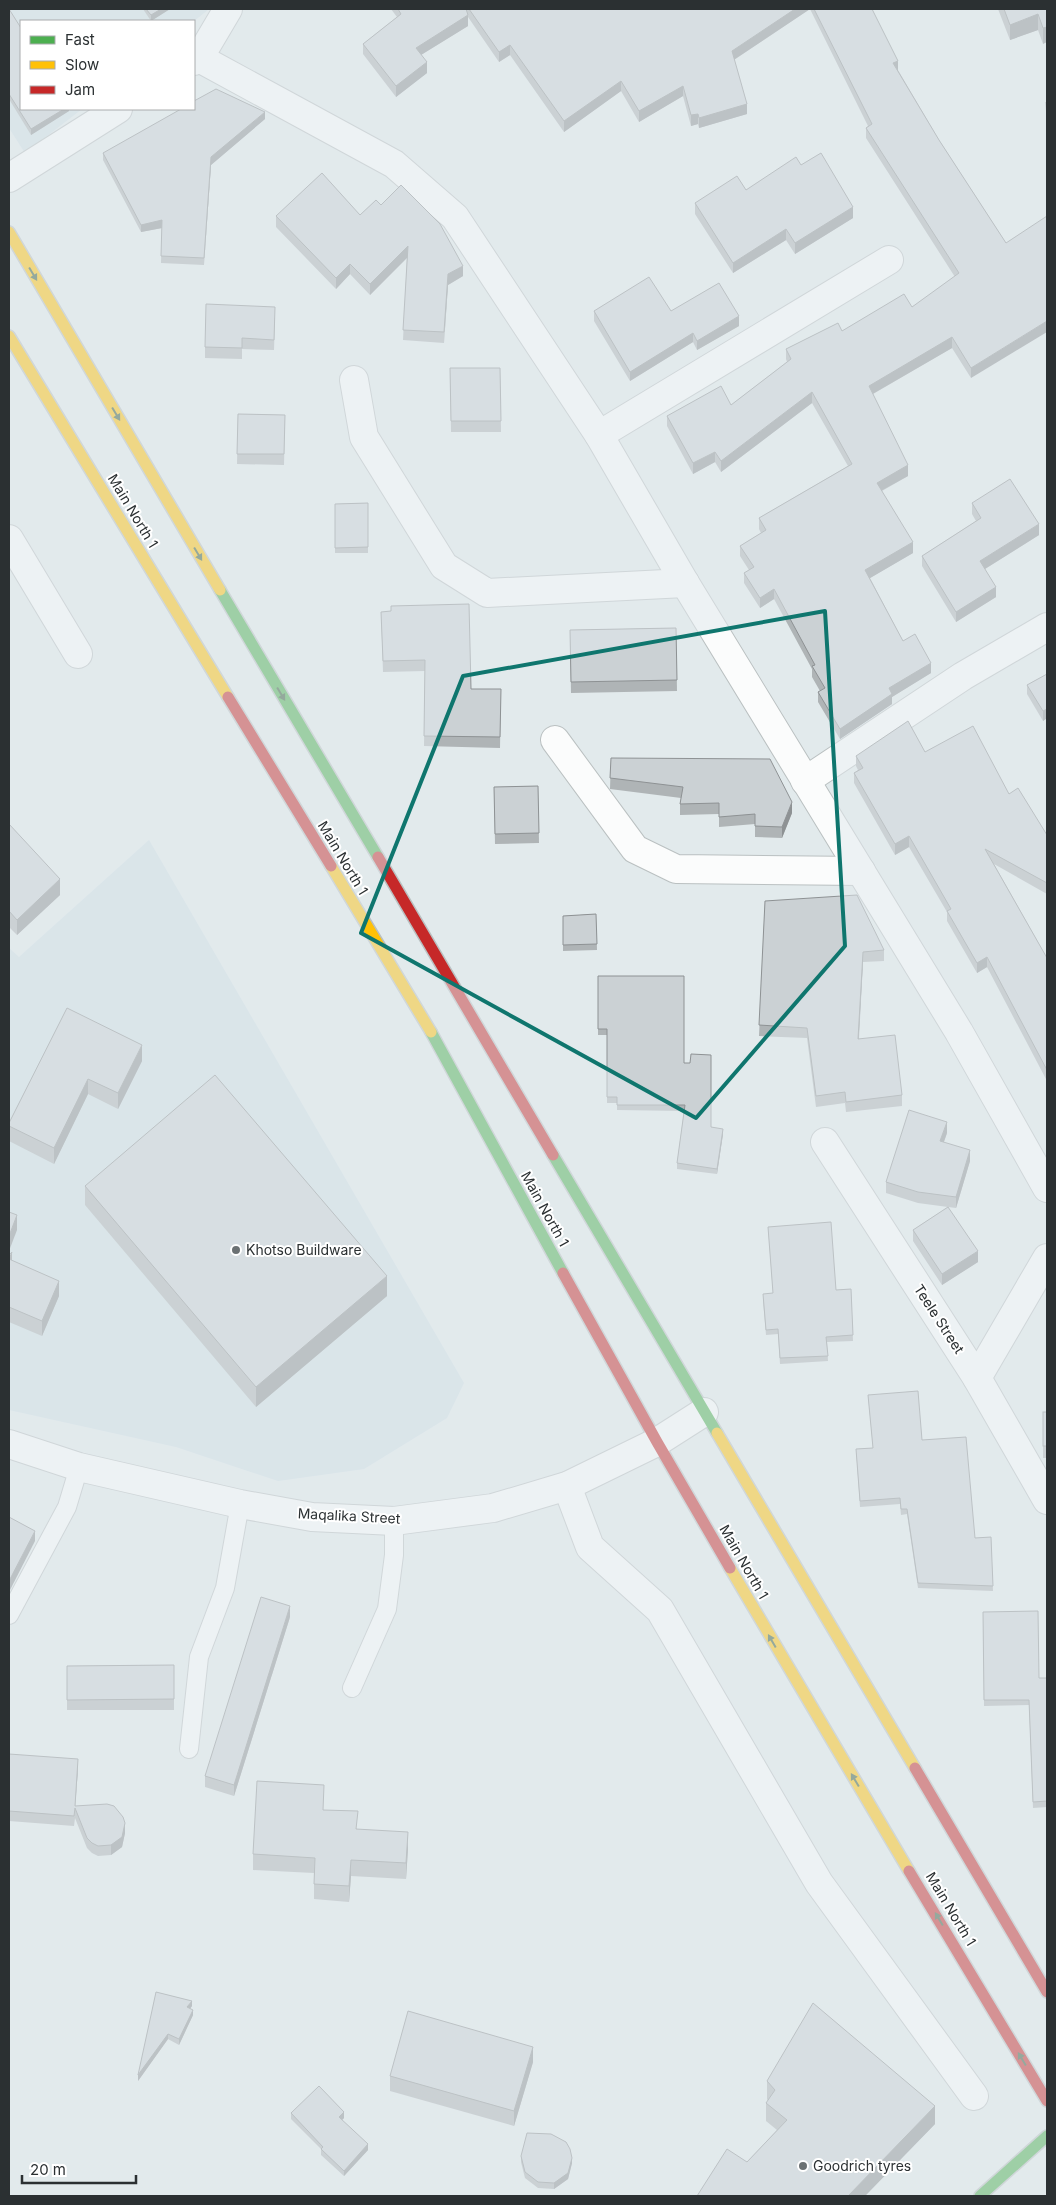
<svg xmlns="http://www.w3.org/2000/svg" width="1056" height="2205" viewBox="0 0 1056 2205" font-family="Inter,sans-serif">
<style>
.built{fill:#d0e0e5}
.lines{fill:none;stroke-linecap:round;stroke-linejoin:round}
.lane-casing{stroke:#bac0c1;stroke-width:20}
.street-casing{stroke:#bac0c1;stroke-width:30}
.fast-casing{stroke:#bac0c1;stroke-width:14}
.slow-casing{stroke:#bac0c1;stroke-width:14}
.jam-casing{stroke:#bac0c1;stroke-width:14}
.lane{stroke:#fbfcfc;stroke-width:18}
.street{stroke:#fbfcfc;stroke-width:28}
.fast{stroke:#4caf50;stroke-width:11}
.slow{stroke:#ffc107;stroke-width:11}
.jam{stroke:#c62828;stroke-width:11}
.wall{fill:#afb4b6}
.shaded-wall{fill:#8e9294}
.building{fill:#cbd1d4;stroke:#8e9294}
.oneway{fill:#375c3c}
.marked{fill:none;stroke:#0f766e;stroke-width:4;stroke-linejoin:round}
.poi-dot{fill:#6b7173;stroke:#fff;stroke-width:2}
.labels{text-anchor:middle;stroke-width:4;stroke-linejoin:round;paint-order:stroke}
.street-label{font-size:14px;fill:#2b3032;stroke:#fff}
.poi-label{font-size:14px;fill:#2b3032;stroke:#fff;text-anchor:start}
</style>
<rect width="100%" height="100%" fill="#e2eaec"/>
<g class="built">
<path d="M9 9H209L194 21H21V109H82L25 153 9 128Z"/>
<path d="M149 840 464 1383 447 1418 364 1469 278 1481 176 1447 9 1410V948L19 957Z"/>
</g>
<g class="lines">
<g class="lane-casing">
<g id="lane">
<path d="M9 1615 67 1507 79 1467"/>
<path d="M352 1688 387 1609 394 1555V1521"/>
<path d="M189 1749 199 1657 225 1588 240 1504"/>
</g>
</g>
<g class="street-casing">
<g id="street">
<path d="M199 58 394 164 455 217 599 435 685 583 959 1032 1047 1188"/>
<path d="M194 61 199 58 228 9"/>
<path d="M9 178 118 109"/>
<path d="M354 380 364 437 444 566 487 593 685 583"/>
<path d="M599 435 889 260"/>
<path d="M9 539 78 654"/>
<path d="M555 740 635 849 676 869 861 871"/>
<path d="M805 781 963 676 1047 627"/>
<path d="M825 1142 977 1378 1047 1500"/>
<path d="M977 1378 1047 1258"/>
<path d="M9 1444 79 1467 240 1504 312 1517 394 1521 493 1508 567 1486 657 1442 704 1412"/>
<path d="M567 1486 590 1547 660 1610 819 1883 974 2096"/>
</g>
</g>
<g class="fast-casing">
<g id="fast">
<path d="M220 590 378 857"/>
<path d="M431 1032 563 1273"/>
<path d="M553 1155 717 1433"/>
<path d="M980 2196 1047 2136"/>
</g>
</g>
<g class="slow-casing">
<g id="slow">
<path d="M9 232 220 590"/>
<path d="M9 336 228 697"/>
<path d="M331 866 431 1032"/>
<path d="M717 1433 915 1768"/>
<path d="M730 1568 909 1871"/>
</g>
</g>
<g class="jam-casing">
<g id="jam">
<path d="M228 697 331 866"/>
<path d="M378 857 553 1155"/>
<path d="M563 1273 657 1442 730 1568"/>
<path d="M915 1768 1047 1992"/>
<path d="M909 1871 1047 2101"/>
</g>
</g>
<use href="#lane" class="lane"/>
<use href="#street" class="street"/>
<use href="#fast" class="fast"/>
<use href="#slow" class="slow"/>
<use href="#jam" class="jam"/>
</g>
<g class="wall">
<path d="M9 9 69 109V111L31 135 9 99Z"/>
<path d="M143 9H170L151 21Z"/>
<path d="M391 9H466L467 13V9H872L898 70 939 140 1006 243 971 378 952 348 873 394 908 476 882 491 913 553 870 578 903 641 931 673 892 697V704L840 739 818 702V692L820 691 812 677V669L774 599 760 608 744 583V573L749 570 740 556V546L761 533 759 529V518L848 466 812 403 721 472 715 462 693 474 667 426V416L731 405 787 362 786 359V349L842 331 912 307 955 277 866 138V128L868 126 810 9 734 60 747 114 699 128 698 124 691 126 683 96 639 122 621 91 564 132 510 55 499 62 468 17V26L421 55 427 73 396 97 363 54V44L397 17Z"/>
<path d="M998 9H1047L1043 44 1038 30 1010 40Z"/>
<path d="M1046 102H1047V131L1046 112Z"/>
<path d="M265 119 211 165 204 265 161 263 162 228 141 232 103 160V153Z"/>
<path d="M801 165 853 218 795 254 786 240 733 273 695 214V203L746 190Z"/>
<path d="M381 205 463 276 448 285 444 343 403 340 407 257 370 295 350 274 336 289 276 227V216L360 215Z"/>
<path d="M594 311H671L739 326 697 350 693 342 630 381 594 321Z"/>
<path d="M275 318 274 350 242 349V359L205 358V347Z"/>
<path d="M450 368H500L501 432H451Z"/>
<path d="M238 414 285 415 284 465 237 464Z"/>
<path d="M368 503V553H335V504Z"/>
<path d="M972 503 1039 535 985 569 996 597 956 622 922 566V556L976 521 972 514Z"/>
<path d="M381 612 471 689H501L500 748 424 746 425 671 383 672Z"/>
<path d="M676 628 677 691 571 693 570 630Z"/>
<path d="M1047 674V718L1043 721 1027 694V685Z"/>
<path d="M925 752 1009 794 1047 835V894L994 864 1047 958V1081L987 967 977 973 947 921V912L909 847 895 855 854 783V773L858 770 856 766V756Z"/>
<path d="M611 758 792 813 782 838 755 837V824L719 827V814L680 815V804L681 798 610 789Z"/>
<path d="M538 786 539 843 495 844 494 787Z"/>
<path d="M9 824 60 895 17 935 9 927Z"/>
<path d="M765 901 884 950V961L863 962 859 1039 902 1095V1106L846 1112 845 1103 816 1107 807 1038 759 1036Z"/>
<path d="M596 914 597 950 563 951V916Z"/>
<path d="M598 976 684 1063 711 1127 723 1134 717 1174 677 1169V1163L684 1111 617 1110V1103H607V1035H598Z"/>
<path d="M67 1008 142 1061 118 1109 88 1094 54 1164 9 1141V1123Z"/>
<path d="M947 1133 944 1142 970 1161 956 1208 948 1207 978 1262 942 1285 913 1241V1230L948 1207 918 1203 886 1193V1182Z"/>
<path d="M85 1186 387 1296 256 1407 85 1205Z"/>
<path d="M768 1227 836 1290 851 1289 853 1341 827 1342 828 1361 780 1364 778 1334 766 1335 763 1300 773 1294Z"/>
<path d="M9 1255 12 1261 59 1296 42 1336 9 1322Z"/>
<path d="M868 1395 922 1440 975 1538 991 1537 993 1591 918 1588 907 1514 901 1515 900 1504 860 1507 856 1449 873 1448Z"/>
<rect x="1043" y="1412" width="4" height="46"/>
<path d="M983 1612 1039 1678H1047V1807L1033 1808 1029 1705 984 1706Z"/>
<path d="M290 1617 234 1796 205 1787V1776Z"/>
<path d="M174 1665V1710H67V1666Z"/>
<path d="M9 1754 78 1769 75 1806 125 1833 122 1847 111 1855 98 1856 92 1853 87 1848 75 1818 74 1826 9 1821Z"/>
<path d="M324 1810 357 1829 408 1848 406 1879 351 1876 349 1902 314 1899V1873L253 1870V1854Z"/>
<path d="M156 1992 192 2006 190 2008 193 2015 179 2045 168 2039 138 2081Z"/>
<path d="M533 2062 514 2126 390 2091V2076Z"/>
<path d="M767 2081 935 2124 865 2196H697L747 2162 777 2130 766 2121V2103L768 2101 767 2099Z"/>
<path d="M291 2113 344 2118 342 2120 368 2150 344 2176 321 2155V2149L291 2119Z"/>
<path d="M521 2156 572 2163 568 2179 554 2189 538 2188 525 2178 521 2162Z"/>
</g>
<g class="shaded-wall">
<path d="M161 9H170L151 21V15Z"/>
<path d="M795 9H810L732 61V51Z"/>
<path d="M1038 14V30L1010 40V25Z"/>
<path d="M468 15V26L416 58V48Z"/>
<path d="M1047 27V42L1043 44V28Z"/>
<path d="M510 45V55L499 62V52Z"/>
<path d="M898 61V71L893 63Z"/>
<path d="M427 62V73L396 97V86Z"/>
<path d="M621 81V91L564 132V121Z"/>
<path d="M683 86V96L639 122V111Z"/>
<path d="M747 104V114L699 128V118Z"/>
<path d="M64 109H69V111L31 135V129Z"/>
<path d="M265 112V119L211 165 204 265 211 157Z"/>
<path d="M698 114V124L691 126V115Z"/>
<path d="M853 207V218L795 254V243Z"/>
<path d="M162 220V228L141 232V225Z"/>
<path d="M786 229V240L733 273V263Z"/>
<path d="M408 246V257L370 295V284Z"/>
<path d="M350 264V274L336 289V278Z"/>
<path d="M463 266V276L448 285 444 343 448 274Z"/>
<path d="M739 316V326L697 350V341Z"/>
<path d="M1047 321V332L971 378V368Z"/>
<path d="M693 333V342L630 381V372Z"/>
<path d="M952 337V348L869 396V386Z"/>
<path d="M812 392V403L721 472V461Z"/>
<path d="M715 452V462L693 474V463Z"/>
<path d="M908 465V476L877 493V483Z"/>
<path d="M1039 524V535L980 572V561Z"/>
<path d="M913 542V553L865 581V570Z"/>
<path d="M996 587V597L956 622V612Z"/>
<path d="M774 589V599L760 608V598Z"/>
<path d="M931 663V673L892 697V704L840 739V729L889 688Z"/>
<path d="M1047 709V718L1043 721V711Z"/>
<path d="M792 802V813L782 838V827Z"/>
<path d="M909 836V847L895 855V844Z"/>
<path d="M60 879V895L17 935V920Z"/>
<path d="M863 952V962L858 1050V1039Z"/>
<path d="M987 957V967L977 973V963Z"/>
<path d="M142 1045V1061L118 1109V1093Z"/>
<path d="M88 1079V1094L54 1164V1148Z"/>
<path d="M947 1122V1133L940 1152V1141Z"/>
<path d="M723 1129V1134L717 1174V1169Z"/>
<path d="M970 1150V1161L956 1208V1197Z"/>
<path d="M17 1215V1230L9 1251V1236Z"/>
<path d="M978 1251V1262L942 1285V1274Z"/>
<path d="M12 1252V1267L9 1259Z"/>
<path d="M387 1276V1296L256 1407V1387Z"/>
<path d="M59 1281V1296L42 1336V1321Z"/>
<path d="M35 1531V1541L9 1592V1581Z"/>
<path d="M290 1606V1617L234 1796V1785Z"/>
<path d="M78 1759V1769L75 1809V1808Z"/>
<path d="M125 1823V1833L122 1847 111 1855V1845Z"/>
<path d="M408 1832V1848L406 1879V1863Z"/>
<path d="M351 1860V1876L349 1902V1886Z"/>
<path d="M192 2001V2006L187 2013V2007Z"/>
<path d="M193 2010V2015L179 2045V2039Z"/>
<path d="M168 2034V2039L138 2081V2075Z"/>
<path d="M533 2047V2062L514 2126V2111Z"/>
<path d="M935 2106V2124L865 2196H848Z"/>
<path d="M344 2112V2118L339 2123V2117Z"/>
<path d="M368 2144V2150L344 2176V2171Z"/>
<path d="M572 2158V2163L568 2179 554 2189V2183Z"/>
</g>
<g class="building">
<path d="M9 9 21 28V109H64L31 129 9 94Z"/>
<path d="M146 9H161L151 15Z"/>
<path d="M398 9H466L468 15 416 48 427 62 396 86 363 44 401 14Z"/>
<path d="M469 9H795L732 51 747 104 699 118 698 114 691 115 683 86 639 111 621 81 564 121 510 45 499 52Z"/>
<path d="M814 9H872L898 61 893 63 939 140 1006 243 1047 216V321L971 368 952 337 869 386 908 465 877 483 913 542 865 570 903 641 915 634 931 663 889 688 892 694 840 729 818 692 825 688 812 666 815 665 774 589 760 598 744 573 754 567 740 546 766 530 759 518 852 464 812 392 721 461 715 452 693 463 667 416 721 386 731 405 791 359 786 349 838 323 842 331 904 294 912 307 959 273 866 128 872 124Z"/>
<path d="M1004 9H1047V27L1043 28 1038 14 1010 25Z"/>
<path d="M216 89 265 112 211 157 204 258 161 256 162 220 141 225 103 153 181 109H194V101Z"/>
<path d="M1046 102H1047V120Z"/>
<path d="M821 153 853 207 795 243 786 229 733 263 695 203 737 176 746 190 796 157 801 165Z"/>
<path d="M322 173 360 215 376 200 381 205 401 185 440 224 463 266 448 274 444 332 403 330 408 246 370 284 350 264 336 278 276 216Z"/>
<path d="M649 277 671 311 719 283 739 316 697 341 693 333 630 372 594 311Z"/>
<path d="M206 304 275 307 274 340 242 338V348L205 347Z"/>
<path d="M450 368H500L501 421H451Z"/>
<path d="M238 414 285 415 284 454H237Z"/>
<path d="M1010 479 1039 524 980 561 996 587 956 612 922 556 981 518 972 503Z"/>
<path d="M368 503V547L335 548V504Z"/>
<path d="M469 604 471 689H501L500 737 424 736 425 660 383 661 381 612 391 611V606Z"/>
<path d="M676 628 677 680 571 682 570 630Z"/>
<path d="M1047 674V709L1043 711 1027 685Z"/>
<path d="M908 721 925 752 973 726 1009 794 1018 788 1047 835V883L985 849 1047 958V1070L987 957 977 963 947 911 951 909 909 836 895 844 854 773 863 768 856 756Z"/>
<path d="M611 758 770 759 792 802 782 827 755 826V814L719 817V803L680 804 683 787 610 778Z"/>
<path d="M538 786 539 833 495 834 494 787Z"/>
<path d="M9 824 60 879 17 920 9 911Z"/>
<path d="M857 895 884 950 863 952 858 1039 895 1035 902 1095 846 1102 845 1092 816 1096 807 1028 759 1025 765 901Z"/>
<path d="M596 914 597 944 563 945V916Z"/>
<path d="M598 976H684V1063H690L691 1054 711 1055V1127L723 1129 717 1169 677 1163 685 1105H617V1097H607V1029H598Z"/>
<path d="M67 1008 142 1045 118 1093 88 1079 54 1148 9 1126V1123Z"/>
<path d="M215 1075 387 1276 256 1387 85 1186Z"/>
<path d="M909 1110 947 1122 940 1141 970 1150 956 1197 918 1192 886 1182Z"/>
<path d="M948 1207 978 1251 942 1274 913 1230Z"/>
<path d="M9 1212 17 1215 9 1236Z"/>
<path d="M831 1222 836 1290 851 1289 853 1335 826 1337 828 1356 780 1358 778 1329 766 1330 763 1294 773 1293 768 1227Z"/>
<path d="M12 1252 9 1259 59 1281 42 1321 9 1307V1255Z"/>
<path d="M918 1391 922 1440 966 1437 975 1538 991 1537 993 1586 918 1583 907 1509H901L900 1498 860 1501 856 1449 873 1448 868 1395Z"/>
<rect x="1043" y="1412" width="4" height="34"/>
<path d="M9 1517 35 1531 9 1581Z"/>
<path d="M261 1597 290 1606 234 1785 205 1776Z"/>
<path d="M1038 1611 1039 1678H1047V1801L1033 1802 1029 1700H984L983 1612Z"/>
<path d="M174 1665V1699L67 1700V1666Z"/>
<path d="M9 1754 78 1759 75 1806 107 1804 114 1806 123 1817 125 1823 122 1837 111 1845 98 1846 92 1843 87 1838 75 1808 74 1816 9 1811Z"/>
<path d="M257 1781 324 1785 323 1810 358 1811 356 1829 408 1832 406 1863 351 1860 349 1886 314 1884 315 1858 253 1854Z"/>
<path d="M156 1992 192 2001 187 2007 193 2010 179 2039 168 2034 138 2075Z"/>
<path d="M813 2003 935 2106 848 2196H697L727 2149 747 2162 787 2120 766 2103 775 2090 767 2081Z"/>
<path d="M408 2011 533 2047 514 2111 390 2076Z"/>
<path d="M319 2086 344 2112 339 2117 368 2144 344 2171 321 2149 323 2147 291 2113Z"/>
<path d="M527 2133 551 2134 566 2142 570 2149 572 2158 568 2173 554 2183 538 2182 525 2172 521 2156Z"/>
</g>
<defs><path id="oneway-solid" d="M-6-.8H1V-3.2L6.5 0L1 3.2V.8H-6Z" transform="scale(1.25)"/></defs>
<g class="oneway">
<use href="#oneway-solid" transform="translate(33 274) rotate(59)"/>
<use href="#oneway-solid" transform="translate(116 414) rotate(59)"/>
<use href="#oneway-solid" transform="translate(198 554) rotate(59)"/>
<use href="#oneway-solid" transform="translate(281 694) rotate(59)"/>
<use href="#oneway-solid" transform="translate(772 1641) rotate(-120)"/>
<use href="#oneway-solid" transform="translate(855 1780) rotate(-121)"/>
<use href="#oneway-solid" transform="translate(939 1919) rotate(-121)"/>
<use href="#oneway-solid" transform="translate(1022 2059) rotate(-121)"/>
</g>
<path d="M0 0H1056V2205H0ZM825 611 845 946 696 1118 361 933 463 676Z" fill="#e2eaec" fill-opacity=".55" fill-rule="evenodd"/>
<path class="marked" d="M825 611 845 946 696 1118 361 933 463 676Z"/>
<g class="poi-dot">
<circle cx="236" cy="1250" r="5"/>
<circle cx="803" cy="2166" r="5"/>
</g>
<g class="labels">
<g class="street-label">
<text transform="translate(133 511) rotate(59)" y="5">Main North 1</text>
<text transform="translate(343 858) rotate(59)" y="5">Main North 1</text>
<text transform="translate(545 1209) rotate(61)" y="5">Main North 1</text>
<text transform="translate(939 1319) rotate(57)" y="5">Teele Street</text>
<text transform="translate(349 1516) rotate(3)" y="5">Maqalika Street</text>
<text transform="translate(744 1562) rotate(60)" y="5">Main North 1</text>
<text transform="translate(951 1909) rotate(59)" y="5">Main North 1</text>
</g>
<g class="poi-label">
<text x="246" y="1255">Khotso Buildware</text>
<text x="813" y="2171">Goodrich tyres</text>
</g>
</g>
<rect width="1056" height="2205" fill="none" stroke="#2b3032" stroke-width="20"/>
<rect x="20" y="20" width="175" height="90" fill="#ffffff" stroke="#aaacad"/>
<rect x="30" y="36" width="25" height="8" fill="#4caf50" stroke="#aaacad"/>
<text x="65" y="45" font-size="15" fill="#2b3032">Fast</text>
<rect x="30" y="61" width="25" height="8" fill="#ffc107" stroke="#aaacad"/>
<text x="65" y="70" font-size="15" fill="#2b3032">Slow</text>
<rect x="30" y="86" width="25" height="8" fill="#c62828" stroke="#aaacad"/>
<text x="65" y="95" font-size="15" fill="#2b3032">Jam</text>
<path d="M22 2175v8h114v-8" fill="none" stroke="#2b3032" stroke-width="2.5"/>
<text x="30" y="2175" font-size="15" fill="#2b3032" stroke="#ffffff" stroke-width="4" paint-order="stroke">20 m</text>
</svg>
